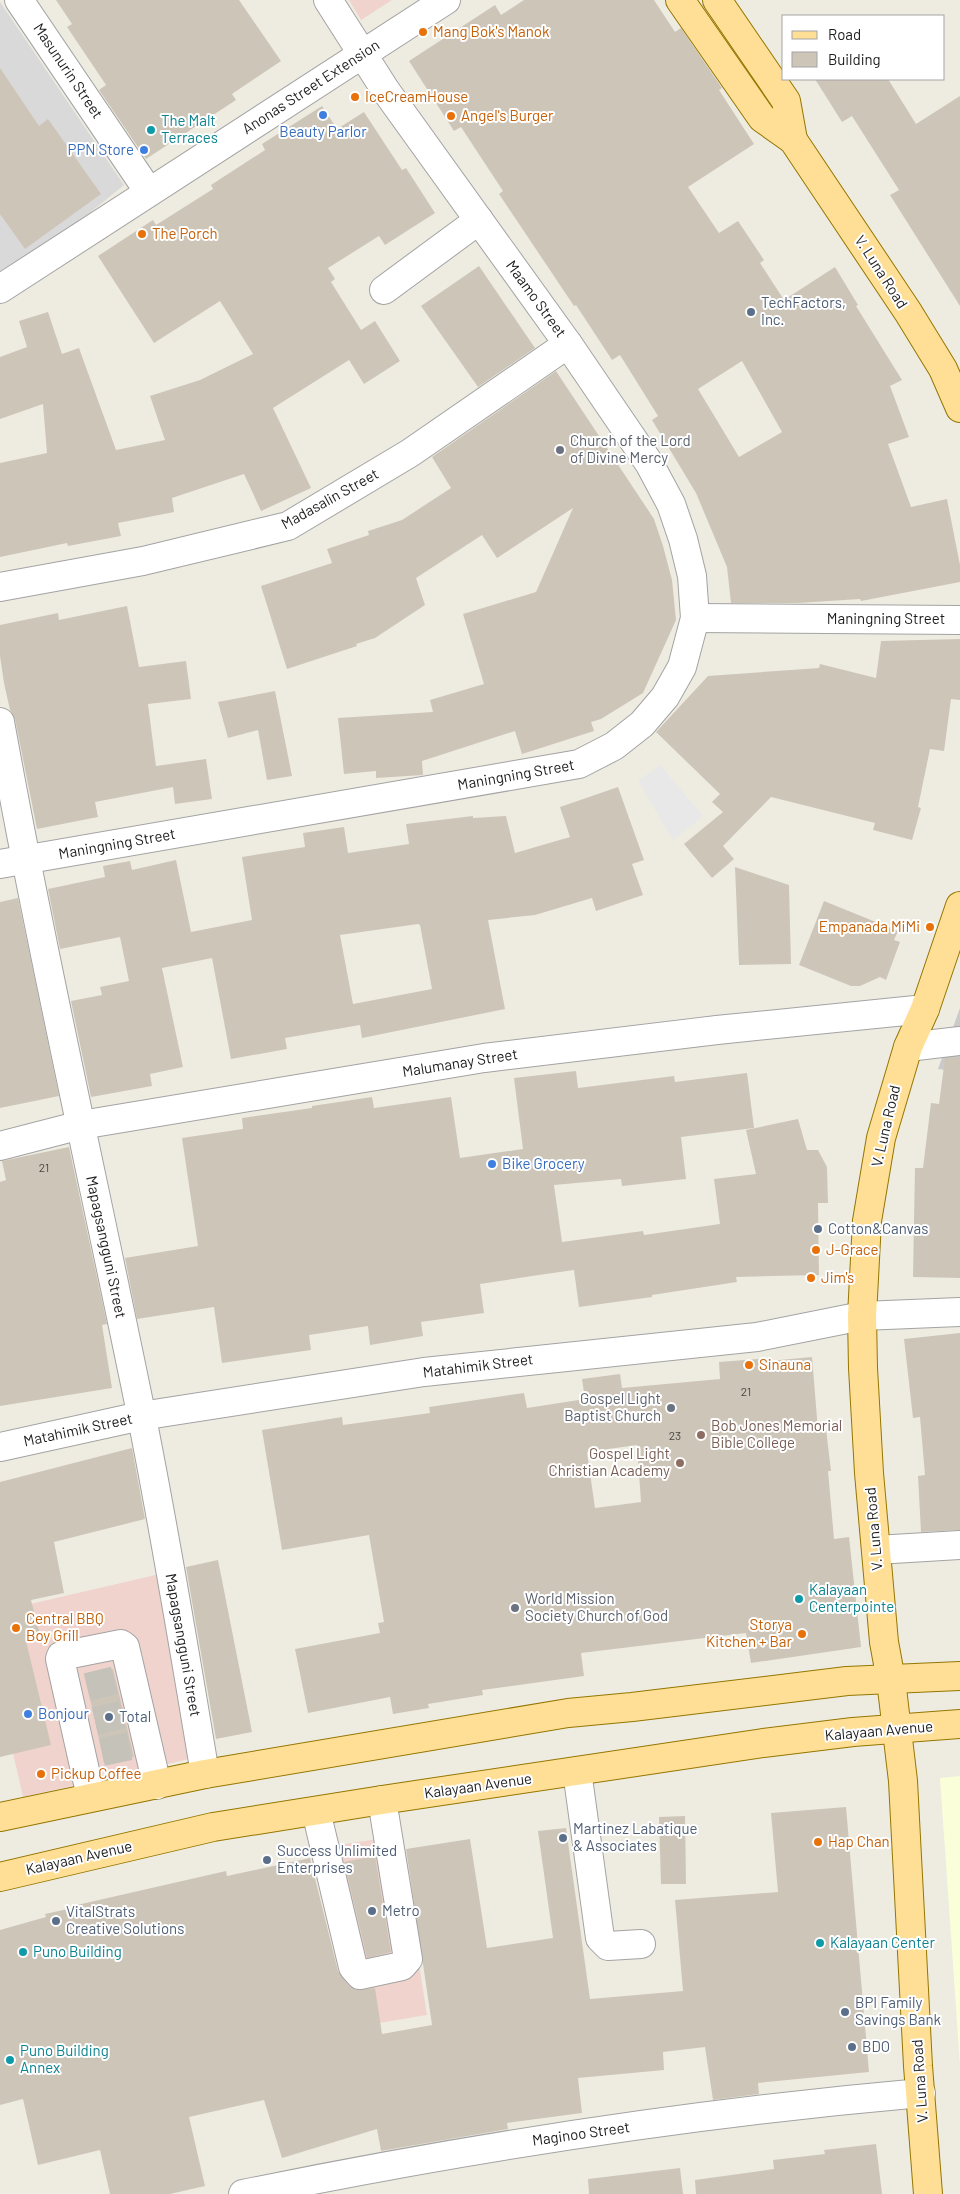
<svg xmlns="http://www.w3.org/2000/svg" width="960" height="2194" viewBox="0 0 960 2194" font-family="Barlow,sans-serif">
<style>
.residential{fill:#dad9d9}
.commercial{fill:#f1d3cd}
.education{fill:#faffd9}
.religious{fill:#cacaca}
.parking{fill:#e8e8e8}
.building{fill:#cec5b9;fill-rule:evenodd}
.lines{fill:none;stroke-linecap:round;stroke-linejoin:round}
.minor-tunnel{stroke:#c4c2b9;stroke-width:28;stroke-dasharray:28 14;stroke-linecap:butt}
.minor-casing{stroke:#a3a3a3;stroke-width:30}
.major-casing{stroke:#947600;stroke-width:30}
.minor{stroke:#fff;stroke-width:28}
.major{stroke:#ffdf95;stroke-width:28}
.food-dot{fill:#e8710a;stroke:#fff;stroke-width:2}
.shop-dot{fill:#3f7fe0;stroke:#fff;stroke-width:2}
.culture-dot{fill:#0f9aa8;stroke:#fff;stroke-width:2}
.service-dot{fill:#5c6f8a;stroke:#fff;stroke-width:2}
.worship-dot{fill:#6b7280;stroke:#fff;stroke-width:2}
.education-dot{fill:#8d6e63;stroke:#fff;stroke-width:2}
.labels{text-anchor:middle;stroke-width:4;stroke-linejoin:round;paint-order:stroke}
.number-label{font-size:12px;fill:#484643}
.food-label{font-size:15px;fill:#c56008;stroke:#fff;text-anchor:start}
.street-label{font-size:15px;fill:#1c1c1c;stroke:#fff}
.culture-label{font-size:15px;fill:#0d838f;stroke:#fff;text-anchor:start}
.shop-label{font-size:15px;fill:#366cbe;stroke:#fff;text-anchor:start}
.service-label{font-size:15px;fill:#4e5e75;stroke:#fff;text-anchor:start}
.worship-label{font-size:15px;fill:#5b616d;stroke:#fff;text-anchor:start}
.education-label{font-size:15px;fill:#785e54;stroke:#fff;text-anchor:start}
</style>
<rect width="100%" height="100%" fill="#eeece0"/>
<path class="residential" d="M0 2 124 185 30 261 0 275Z"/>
<g class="commercial">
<path d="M349 0H392L361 20Z"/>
<path d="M164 1573 198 1757 23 1797 0 1696V1611Z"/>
<path d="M399 1836 427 2015 355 2027 317 1848Z"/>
</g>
<path class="education" d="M960 1776V2064L940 1778Z"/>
<path class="religious" d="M960 1008V1072L938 1069Z"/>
<path class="parking" d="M660 765 703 816 673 840 638 781Z"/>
<g class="building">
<path d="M56 0H239L281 61 232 94 236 100 146 159 99 90 106 85 67 27 72 24Z"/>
<path d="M524 0H654L675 32 681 28 722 88 719 90 754 144 688 187 719 233 738 221 764 260 760 263 784 300 835 267 858 305 856 306 902 380 890 386 909 437 888 444 911 507 947 499 960 565V582L861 601 860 599 798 603H731L727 567 696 493 652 420 658 416 620 355 612 360 576 305 574 306 499 194 503 191 461 127 454 131 409 61 495 5 501 15ZM742 361 782 432 739 457 698 389Z"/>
<path d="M0 68 39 126 48 119 101 194 25 249 0 214Z"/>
<path d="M815 79H888L916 124 960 96V306L890 195 899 190 852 116 842 122Z"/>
<path d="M322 106 337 129 364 112 402 170 406 168 435 213 385 245 379 236 328 268 335 279 331 282 361 330 375 321 400 361 364 384 349 360 273 408 311 488 261 511 244 474 172 498 174 512 118 523 121 536 68 546 67 543 0 557V463L47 453 43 404 0 419V357L27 347 19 321 48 312 62 354 79 348 116 450 165 440 150 396 200 380 253 354 220 301 154 343 98 256 153 220 156 225 213 189 211 185 265 150 262 144Z"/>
<path d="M479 266 535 348 478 387 421 306Z"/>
<path d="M556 371 654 519 663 546 672 580 676 620 643 693 601 719 591 722 594 731 522 754 515 731 422 761 423 775 376 778V771L344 774 338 718 433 712 430 700 484 684 463 614 536 592 573 508 497 558 482 535 416 578 425 605 375 638 356 644 357 646 287 669 261 586 332 563 327 549 369 535 368 531 402 520 451 488 432 457Z"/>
<path d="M127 606 139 667 186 661 191 699 148 704 156 766 206 759 212 799 175 804 173 787 95 802 98 817 37 829 15 719 10 710 4 683 0 656V625L58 613 59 620Z"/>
<path d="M960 639V700L951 699 944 751 930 749 918 807 921 808 912 840 873 830 875 823 771 797 723 846 734 859 712 878 684 844 723 812 712 802 720 794 656 732 708 676 819 668 820 664 876 678 881 641Z"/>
<path d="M275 691 292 776 267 780 258 730 228 738 218 702Z"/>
<path d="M618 787 644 860 632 864 643 895 596 911 592 898 535 915 488 920 505 1009 362 1038 360 1025 285 1038 287 1049 231 1059 212 958 162 968 183 1067 150 1074 152 1086 91 1097 71 1001 102 995 100 987 129 981 120 937 60 949 48 889 105 877 103 866 130 861 132 870 176 860 191 932 252 920 242 857 305 847 303 833 344 827 348 853 409 844 406 824 473 816V818L506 816 515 853 570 837 560 807ZM418 924 420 925 432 989 353 1004 340 935Z"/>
<path d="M735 867 789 885 791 964 739 965Z"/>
<path d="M18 898 59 1096 0 1108V902Z"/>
<path d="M824 901 898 931 894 940 900 942 886 980 880 977 860 986H851L799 965Z"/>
<path d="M960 1057V1278L913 1277 915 1168H923L931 1103 939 1104 945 1058Z"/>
<path d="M576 1071 578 1088 674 1076 675 1082 747 1073 754 1128 681 1137 686 1179 622 1186 621 1179 554 1185 562 1242 643 1231 644 1235 720 1224 714 1179 756 1174 746 1130 798 1119 807 1150H818L827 1167 828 1203H818L819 1275 736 1277 737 1282 652 1295V1297L579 1307 574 1270 532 1276 480 1284 484 1313 421 1322 423 1336 370 1345 368 1326 309 1335 311 1350 222 1363 214 1307 137 1319 125 1258 198 1246 182 1138 243 1129 242 1118 312 1108V1106L372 1097 374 1108 451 1097 460 1158 523 1149 514 1078Z"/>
<path d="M69 1147 107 1324 102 1325 112 1388 0 1406V1182L6 1180 2 1161Z"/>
<path d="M960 1333V1530L921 1532 918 1476 925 1475 920 1417 913 1418 904 1339Z"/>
<path d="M812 1357 818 1430 826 1429 831 1471H828L834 1539 849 1537 861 1647 751 1663 746 1633 581 1653 584 1676 482 1690 483 1695 428 1704 429 1708 393 1714 390 1697 308 1713 295 1649 380 1633 378 1623 384 1622 369 1535 282 1550 262 1430 342 1417 343 1425 430 1413 429 1407 524 1393 527 1408 585 1399 582 1379 620 1374 622 1388 720 1379 719 1362 769 1358V1361ZM637 1445 641 1502 595 1508 587 1452Z"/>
<path d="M132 1448 145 1519 54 1542 64 1593 31 1600 41 1638 26 1641 51 1745 0 1757V1482Z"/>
<path d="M218 1560 252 1732 216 1739 186 1567Z"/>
<path d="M113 1669 134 1757 104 1763 85 1675Z"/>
<path d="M846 1807 869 2072 758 2083 759 2094 713 2100 705 2047 663 2052 664 2070 578 2078 582 2113 507 2123 508 2129 381 2151 377 2129 282 2158 264 2100 189 2117 205 2186 170 2194H110L100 2150 38 2165 23 2099 0 2105V1930L46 1917 45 1914 77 1907V1905L226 1871 227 1876 310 1858 338 1971 348 1985 355 1990 375 1988 382 2034 432 2025 406 1849 470 1839 487 1948 553 1938 538 1831 566 1828 590 1999 683 1991 675 1900 778 1892 771 1813Z"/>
<path d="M685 1816 686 1884H661L659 1817Z"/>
<path d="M375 1856 391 1952 367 1958 344 1862Z"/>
<path d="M876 2144 882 2194H696L695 2180 774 2169 773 2160 825 2154 824 2150Z"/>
<path d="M680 2168 683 2194H589L588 2179Z"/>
</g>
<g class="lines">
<g class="minor-tunnel">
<path d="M87 1687 116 1680"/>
<path d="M95 1721 124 1714"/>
<path d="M102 1752 131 1746"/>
</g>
<g class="minor-casing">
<g id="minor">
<path d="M19 0 149 192"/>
<path d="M0 289 446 0"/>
<path d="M384 290 479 220"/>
<path d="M0 587 143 561 288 526 410 453 568 344"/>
<path d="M695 618 960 620"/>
<path d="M0 722C42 954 94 1183 141 1413 165 1533 185 1653 205 1774"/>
<path d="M0 864 579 764 614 746 642 724 665 697 682 667 695 618 692 576 683 539 671 504 649 463 568 344 386 91 328 0"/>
<path d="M908 1047 960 1041"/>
<path d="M0 1146 81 1125 484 1058 717 1030 925 1009"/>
<path d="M0 1447 141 1416 424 1372 757 1337 862 1316 960 1312"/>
<path d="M876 1550 960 1545"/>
<path d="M577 1771 600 1938 608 1946 641 1944"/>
<path d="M91 1797 60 1659 61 1656 121 1644 125 1647 157 1785"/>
<path d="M316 1811 353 1967 360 1975 402 1966 408 1959 382 1800"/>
<path d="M243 2194C467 2148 693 2113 921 2093"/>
</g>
</g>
<g class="major-casing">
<g id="major">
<path d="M680 0 762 118 793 140 908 312 943 369 960 408"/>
<path d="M717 0 786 101 793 140"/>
<path d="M0 1817 205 1774 568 1713 632 1707 847 1681 960 1676"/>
<path d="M0 1877 213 1827 382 1800 763 1743 853 1732 960 1724"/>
<path d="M928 2194 918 2066 903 1781 891 1680 884 1642 869 1473 863 1368 862 1316 867 1221 881 1138 908 1047 925 1009 960 906"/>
</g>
</g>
<use href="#minor" class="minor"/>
<use href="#major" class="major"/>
</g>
<g class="food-dot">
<circle cx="423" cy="32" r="5"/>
<circle cx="355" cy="97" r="5"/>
<circle cx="451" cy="116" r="5"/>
<circle cx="142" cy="234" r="5"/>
<circle cx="930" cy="927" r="5"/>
<circle cx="816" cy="1250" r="5"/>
<circle cx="811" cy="1278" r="5"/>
<circle cx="749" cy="1365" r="5"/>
<circle cx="16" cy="1628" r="5"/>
<circle cx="802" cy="1634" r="5"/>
<circle cx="41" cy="1774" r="5"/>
<circle cx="818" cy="1842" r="5"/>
</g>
<g class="shop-dot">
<circle cx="323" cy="115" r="5"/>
<circle cx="144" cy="150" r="5"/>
<circle cx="492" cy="1164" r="5"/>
<circle cx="28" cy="1714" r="5"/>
</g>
<g class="culture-dot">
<circle cx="151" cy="130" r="5"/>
<circle cx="799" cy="1599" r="5"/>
<circle cx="820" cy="1943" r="5"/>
<circle cx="23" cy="1952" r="5"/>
<circle cx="10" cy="2060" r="5"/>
</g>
<g class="service-dot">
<circle cx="751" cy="312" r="5"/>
<circle cx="818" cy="1229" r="5"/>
<circle cx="109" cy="1717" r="5"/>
<circle cx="563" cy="1838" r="5"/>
<circle cx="267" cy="1860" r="5"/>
<circle cx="372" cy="1911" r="5"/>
<circle cx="56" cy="1921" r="5"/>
<circle cx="845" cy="2012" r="5"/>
<circle cx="852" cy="2047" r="5"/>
</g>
<g class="worship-dot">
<circle cx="560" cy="450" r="5"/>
<circle cx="671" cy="1408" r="5"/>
<circle cx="515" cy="1608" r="5"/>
</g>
<g class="education-dot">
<circle cx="701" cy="1435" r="5"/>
<circle cx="680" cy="1463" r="5"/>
</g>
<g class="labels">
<g class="number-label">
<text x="44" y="1172">21</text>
<text x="746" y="1396">21</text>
<text x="675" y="1440">23</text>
</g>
<g class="food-label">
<text x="433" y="37">Mang Bok's Manok</text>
<text x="365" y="102">IceCreamHouse</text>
<text x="461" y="121">Angel's Burger</text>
<text x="152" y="239">The Porch</text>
<text x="920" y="932" text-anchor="end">Empanada MiMi</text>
<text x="826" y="1255">J-Grace</text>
<text x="821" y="1283">Jim's</text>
<text x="759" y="1370">Sinauna</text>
<text x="26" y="1624">Central BBQ<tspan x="26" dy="17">Boy Grill</tspan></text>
<text x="792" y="1630" text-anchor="end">Storya<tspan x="792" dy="17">Kitchen + Bar</tspan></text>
<text x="51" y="1779">Pickup Coffee</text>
<text x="828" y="1847">Hap Chan</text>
</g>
<g class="street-label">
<text transform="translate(68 71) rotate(56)" y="5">Masunurin Street</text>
<text transform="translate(311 87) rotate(-33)" y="5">Anonas Street Extension</text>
<text transform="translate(881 272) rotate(57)" y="5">V. Luna Road</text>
<text transform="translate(536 299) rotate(54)" y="5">Maamo Street</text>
<text transform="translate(330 499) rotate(-29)" y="5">Madasalin Street</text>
<text x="886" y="624">Maningning Street</text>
<text transform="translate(516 775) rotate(-10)" y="5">Maningning Street</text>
<text transform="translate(117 844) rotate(-10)" y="5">Maningning Street</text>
<text transform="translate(460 1063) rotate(-9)" y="5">Malumanay Street</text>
<text transform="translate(886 1126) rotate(-77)" y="5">V. Luna Road</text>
<text transform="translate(106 1247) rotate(78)" y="5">Mapagsangguni Street</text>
<text transform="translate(478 1366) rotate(-7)" y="5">Matahimik Street</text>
<text transform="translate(78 1430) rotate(-12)" y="5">Matahimik Street</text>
<text transform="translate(874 1529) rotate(-95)" y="5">V. Luna Road</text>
<text transform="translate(183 1645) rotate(80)" y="5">Mapagsangguni Street</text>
<text transform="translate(879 1731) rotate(-5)" y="5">Kalayaan Avenue</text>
<text transform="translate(478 1786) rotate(-8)" y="5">Kalayaan Avenue</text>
<text transform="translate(79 1858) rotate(-13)" y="5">Kalayaan Avenue</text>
<text transform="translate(920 2081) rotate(-94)" y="5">V. Luna Road</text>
<text transform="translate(581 2134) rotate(-8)" y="5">Maginoo Street</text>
</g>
<g class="culture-label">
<text x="161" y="126">The Malt<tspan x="161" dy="17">Terraces</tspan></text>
<text x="809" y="1595">Kalayaan<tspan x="809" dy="17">Centerpointe</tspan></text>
<text x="830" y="1948">Kalayaan Center</text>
<text x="33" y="1957">Puno Building</text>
<text x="20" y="2056">Puno Building<tspan x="20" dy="17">Annex</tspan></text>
</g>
<g class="shop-label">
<text x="323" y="137" text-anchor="middle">Beauty Parlor</text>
<text x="134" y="155" text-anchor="end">PPN Store</text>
<text x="502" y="1169">Bike Grocery</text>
<text x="38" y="1719">Bonjour</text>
</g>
<g class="service-label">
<text x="761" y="308">TechFactors,<tspan x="761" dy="17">Inc.</tspan></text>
<text x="828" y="1234">Cotton&amp;Canvas</text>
<text x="119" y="1722">Total</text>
<text x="573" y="1834">Martinez Labatique<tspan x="573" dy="17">&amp; Associates</tspan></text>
<text x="277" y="1856">Success Unlimited<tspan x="277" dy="17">Enterprises</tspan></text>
<text x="382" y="1916">Metro</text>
<text x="66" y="1917">VitalStrats<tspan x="66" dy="17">Creative Solutions</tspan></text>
<text x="855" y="2008">BPI Family<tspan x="855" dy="17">Savings Bank</tspan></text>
<text x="862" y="2052">BDO</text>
</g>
<g class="worship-label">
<text x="570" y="446">Church of the Lord<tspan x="570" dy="17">of Divine Mercy</tspan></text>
<text x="661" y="1404" text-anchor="end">Gospel Light<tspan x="661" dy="17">Baptist Church</tspan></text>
<text x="525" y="1604">World Mission<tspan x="525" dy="17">Society Church of God</tspan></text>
</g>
<g class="education-label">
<text x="711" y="1431">Bob Jones Memorial<tspan x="711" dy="17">Bible College</tspan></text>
<text x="670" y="1459" text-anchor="end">Gospel Light<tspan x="670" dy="17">Christian Academy</tspan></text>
</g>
</g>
<rect x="782" y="15" width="162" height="65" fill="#ffffff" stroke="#a4a4a4"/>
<rect x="792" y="31" width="25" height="8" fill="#ffdf95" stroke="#a4a4a4"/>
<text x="828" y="40" font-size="15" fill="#1c1c1c">Road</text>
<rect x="792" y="52" width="25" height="15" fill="#cec5b9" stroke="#a4a4a4"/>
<text x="828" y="65" font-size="15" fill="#1c1c1c">Building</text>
</svg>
